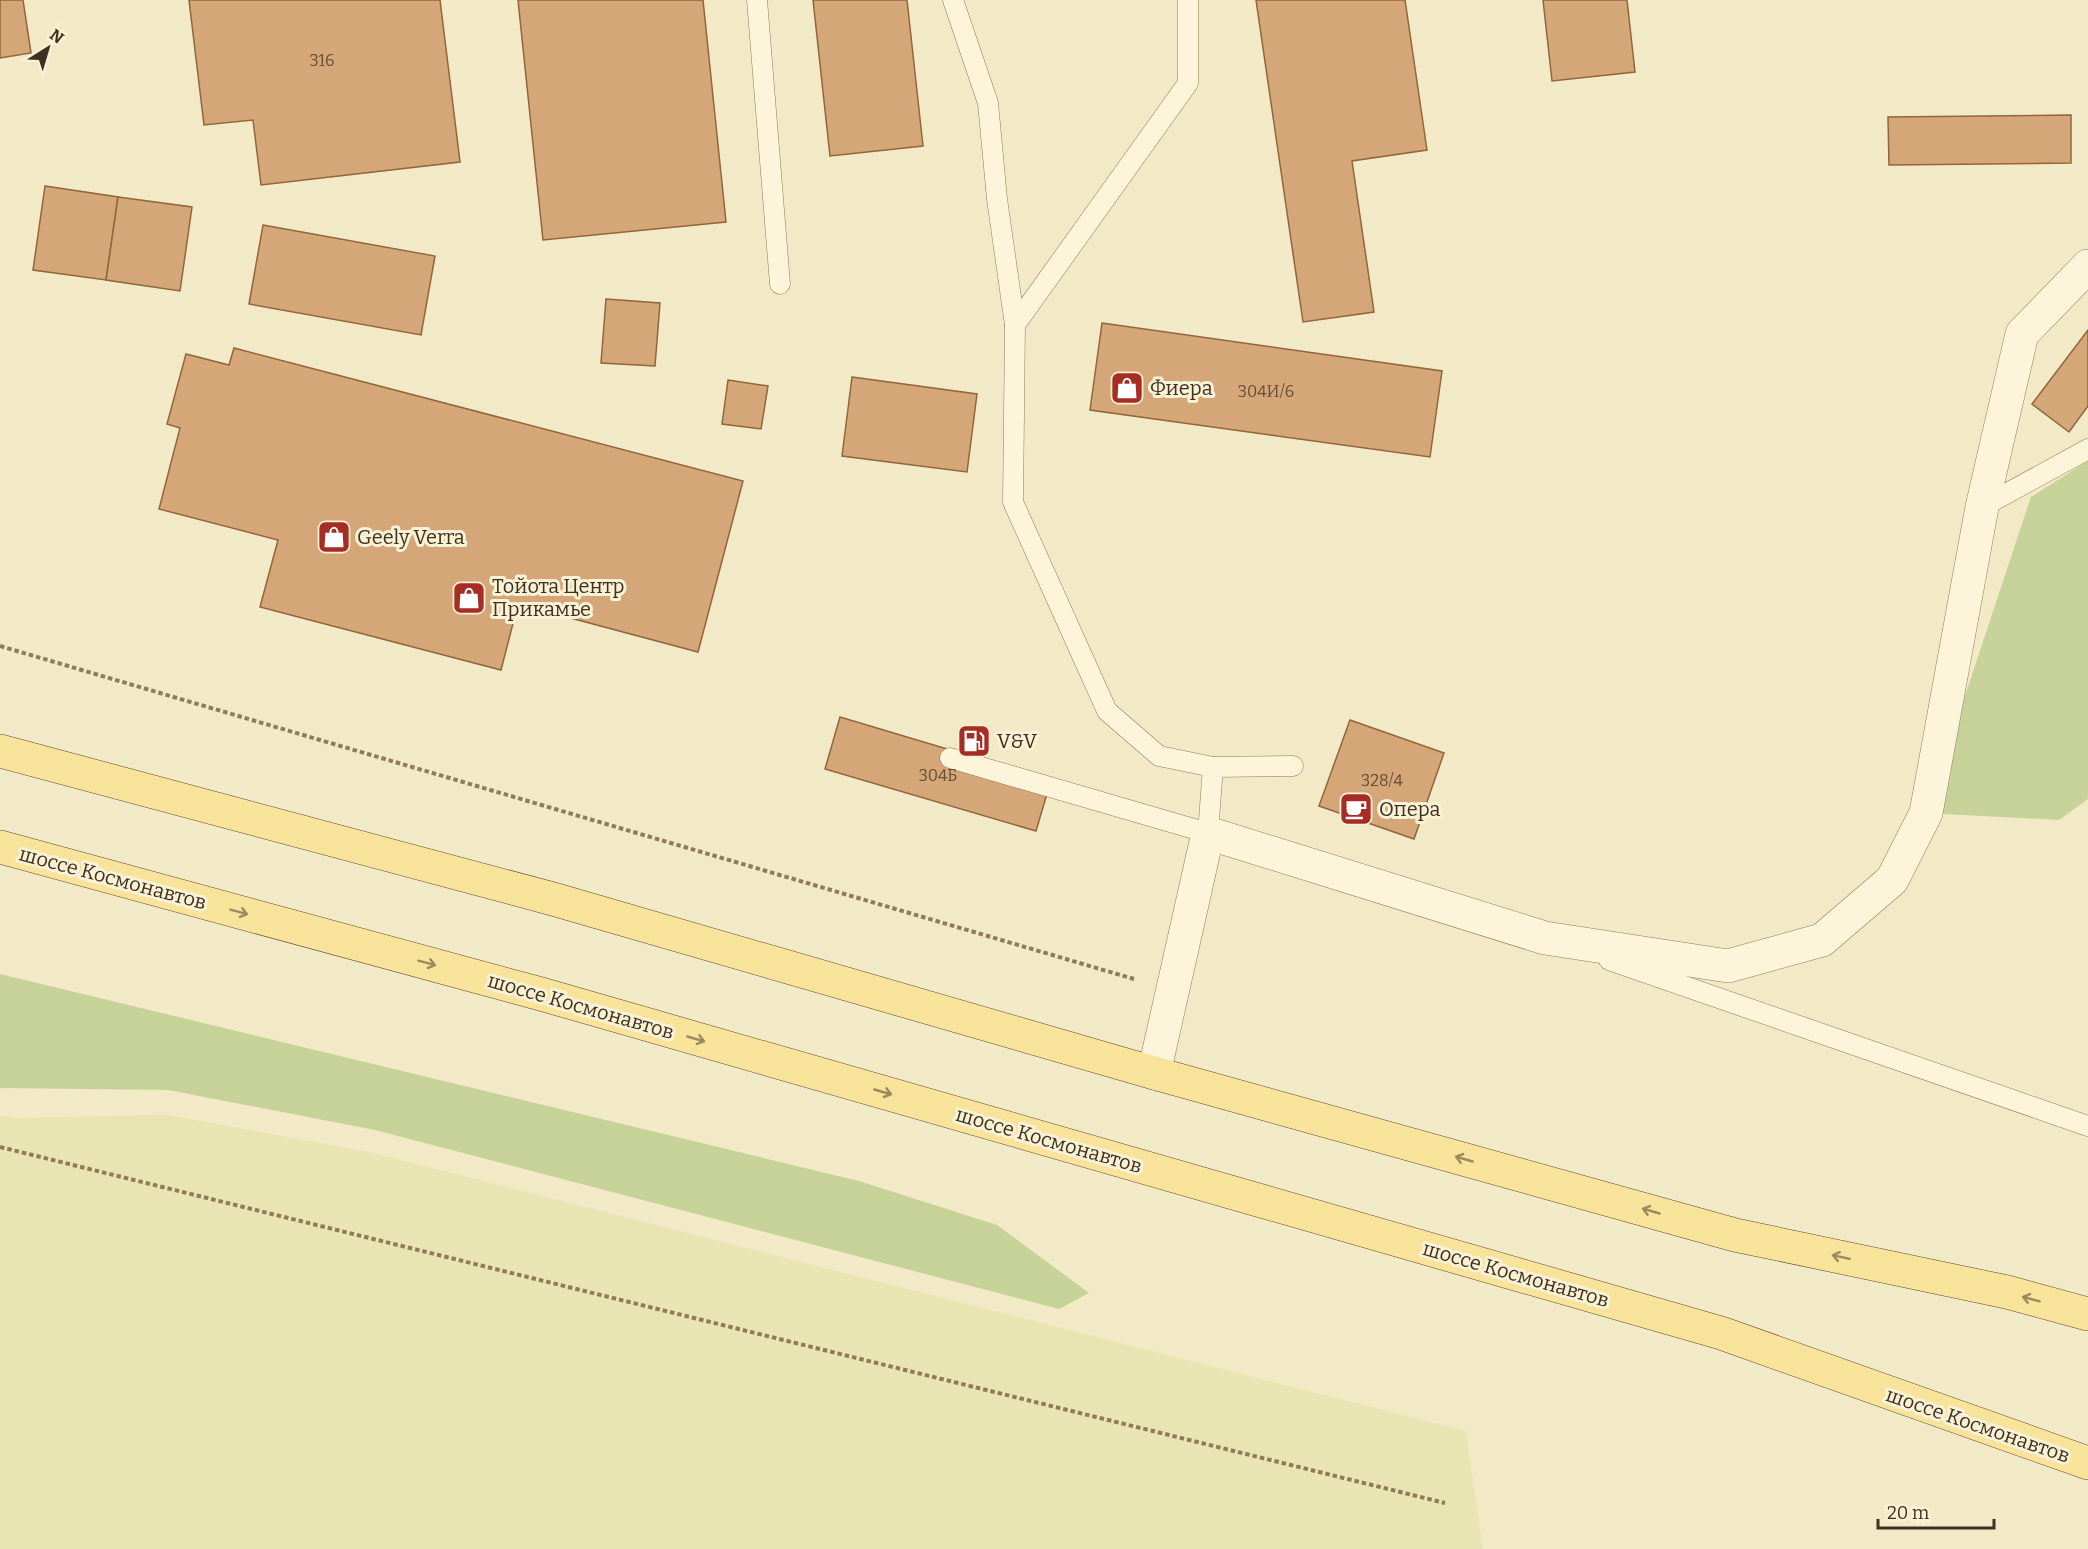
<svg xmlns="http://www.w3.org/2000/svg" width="2088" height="1549" viewBox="0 0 2088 1549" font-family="Bitter,serif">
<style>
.farmland{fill:#e9e5b2}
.green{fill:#c7d298}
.building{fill:#d4a678;stroke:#92653c;stroke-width:1.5}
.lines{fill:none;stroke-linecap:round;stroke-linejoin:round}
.lane-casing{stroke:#907b59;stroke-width:21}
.street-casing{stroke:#907b59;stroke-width:34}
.primary-casing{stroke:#5e482d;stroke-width:34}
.path{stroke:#907b59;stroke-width:4;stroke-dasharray:4.5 3;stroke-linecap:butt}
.lane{stroke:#fcf5da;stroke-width:20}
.street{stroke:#fcf5da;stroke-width:33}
.primary{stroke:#f8e39b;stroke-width:33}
.oneway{stroke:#9c8a5c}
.labels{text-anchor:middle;stroke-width:6;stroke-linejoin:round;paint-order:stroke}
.number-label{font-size:16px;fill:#644e34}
.poi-label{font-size:20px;fill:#3f311e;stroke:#f9f2d6;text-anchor:start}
.street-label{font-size:20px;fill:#3f311e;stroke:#f9f2d6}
</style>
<rect width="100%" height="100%" fill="#f2e9c6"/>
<path class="farmland" d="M168 1115 369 1152 1466 1431 1483 1549H0V1116L20 1118Z"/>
<g class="green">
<path d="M2088 461V799L2059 820 1926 813 2031 497Z"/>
<path d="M0 974 859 1181 997 1225 1089 1293 1059 1309 375 1130 168 1090 0 1088Z"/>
</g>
<g class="building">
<path d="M0 0H23L31 53 0 58Z"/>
<path d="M189 0H440L460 162 261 185 253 120 204 125Z"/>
<path d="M518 0H703L726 222 543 240Z"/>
<path d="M813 0H907L923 146 830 156Z"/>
<path d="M1256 0H1405L1427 150 1352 161 1374 312 1303 322Z"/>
<path d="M1543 0H1627L1635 72 1552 81Z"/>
<path d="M2071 115V163L1889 165 1888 117Z"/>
<path d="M45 186 118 197 106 280 33 270Z"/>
<path d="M118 197 192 207 180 291 106 280Z"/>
<path d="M263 225 435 256 421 335 249 304Z"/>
<path d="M606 299 660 303 655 366 601 363Z"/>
<path d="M1102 323 1442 371 1430 457 1090 410Z"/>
<path d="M2088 330V406L2069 432 2032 404Z"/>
<path d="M234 348 743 481 698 652 518 604 501 670 260 607 278 540 159 509 180 428 167 424 186 354 229 365Z"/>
<path d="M852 377 977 394 967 472 842 456Z"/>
<path d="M728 380 768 386 761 429 722 424Z"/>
<path d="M840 717 1051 780 1036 831 825 769Z"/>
<path d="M1350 720 1444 753 1414 839 1319 806Z"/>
</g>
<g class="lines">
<g class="lane-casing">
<g id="lane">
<path d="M757 0 780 284"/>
<path d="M953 0 988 103 997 199 1015 325 1013 502 1107 711 1159 756 1213 767"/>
<path d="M1015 325 1188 83V0"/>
<path d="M1982 507 2088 449"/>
<path d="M950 758 1208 833 1213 767 1293 766"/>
<path d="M1609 960 2088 1126"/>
</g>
</g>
<g class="street-casing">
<path id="street" d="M1154 1073 1208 833 1545 938 1728 966 1822 940 1892 880 1926 813 1982 507 2022 334 2088 266"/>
</g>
<g class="primary-casing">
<g id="primary">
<path d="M0 751 553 899 1154 1073 1735 1235 2007 1292 2088 1314"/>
<path d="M0 847 541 994 1721 1333 2088 1463"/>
</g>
</g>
<g class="path">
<path d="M0 646 1134 979"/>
<path d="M0 1147 1445 1503"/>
</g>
<use href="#lane" class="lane"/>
<use href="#street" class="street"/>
<use href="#primary" class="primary"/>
</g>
<defs><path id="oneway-shaft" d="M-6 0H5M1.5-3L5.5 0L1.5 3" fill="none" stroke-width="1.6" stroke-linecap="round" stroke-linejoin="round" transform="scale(1.5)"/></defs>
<g class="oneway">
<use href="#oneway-shaft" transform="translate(239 912) rotate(15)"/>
<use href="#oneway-shaft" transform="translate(427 963) rotate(15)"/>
<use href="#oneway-shaft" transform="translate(696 1039) rotate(16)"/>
<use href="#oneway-shaft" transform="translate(883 1092) rotate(16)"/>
<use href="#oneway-shaft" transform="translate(1464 1159) rotate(-164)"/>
<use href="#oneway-shaft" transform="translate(1651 1211) rotate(-164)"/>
<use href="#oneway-shaft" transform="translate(1841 1257) rotate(-168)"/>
<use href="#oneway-shaft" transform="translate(2031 1299) rotate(-165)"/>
</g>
<defs>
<g id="shop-square" transform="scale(1.725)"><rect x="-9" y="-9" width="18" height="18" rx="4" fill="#a52d23" stroke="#f9f2d6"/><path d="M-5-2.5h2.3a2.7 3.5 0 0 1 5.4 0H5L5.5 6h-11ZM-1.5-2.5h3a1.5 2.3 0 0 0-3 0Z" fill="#fff"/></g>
<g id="fuel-square" transform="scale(1.725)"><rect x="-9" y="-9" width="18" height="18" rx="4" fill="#a52d23" stroke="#f9f2d6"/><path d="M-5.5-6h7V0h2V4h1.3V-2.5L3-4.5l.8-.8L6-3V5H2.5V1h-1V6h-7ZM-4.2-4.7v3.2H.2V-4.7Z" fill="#fff"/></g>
<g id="cafe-square" transform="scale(1.725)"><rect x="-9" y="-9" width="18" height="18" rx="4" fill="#a52d23" stroke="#f9f2d6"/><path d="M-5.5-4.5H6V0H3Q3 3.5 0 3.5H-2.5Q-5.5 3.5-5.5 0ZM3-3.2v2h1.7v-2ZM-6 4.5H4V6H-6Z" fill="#fff"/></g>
</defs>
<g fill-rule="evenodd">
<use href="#shop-square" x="1127" y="388"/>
<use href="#shop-square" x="334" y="537"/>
<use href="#shop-square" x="469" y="598"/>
<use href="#fuel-square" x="974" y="741"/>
<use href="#cafe-square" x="1356" y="809"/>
</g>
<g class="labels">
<g class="number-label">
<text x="322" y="66">316</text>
<text x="1266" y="397">304И/6</text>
<text x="938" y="781">304Б</text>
<text x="1382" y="786">328/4</text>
</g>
<g class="poi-label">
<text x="1150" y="395">Фиера</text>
<text x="357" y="544">Geely Verra</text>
<text x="492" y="593">Тойота Центр<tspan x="492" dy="23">Прикамье</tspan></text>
<text x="997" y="748">V&amp;V</text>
<text x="1379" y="816">Опера</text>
</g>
<g class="street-label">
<text transform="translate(113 878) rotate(15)" y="7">шоссе Космонавтов</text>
<text transform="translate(581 1006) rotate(16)" y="7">шоссе Космонавтов</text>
<text transform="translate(1049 1140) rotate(16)" y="7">шоссе Космонавтов</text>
<text transform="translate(1516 1274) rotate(16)" y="7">шоссе Космонавтов</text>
<text transform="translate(1978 1425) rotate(19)" y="7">шоссе Космонавтов</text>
</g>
</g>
<g transform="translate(48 48) rotate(37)" stroke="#f9f2d6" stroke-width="4.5" paint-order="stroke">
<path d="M0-4.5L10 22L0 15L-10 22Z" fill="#3f311e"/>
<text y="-9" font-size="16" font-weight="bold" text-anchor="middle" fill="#3f311e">N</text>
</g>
<path d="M1878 1519v9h116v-9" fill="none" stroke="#3f311e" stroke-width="3"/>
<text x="1887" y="1519" font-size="18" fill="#3f311e" stroke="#f9f2d6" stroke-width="4.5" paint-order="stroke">20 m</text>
</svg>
